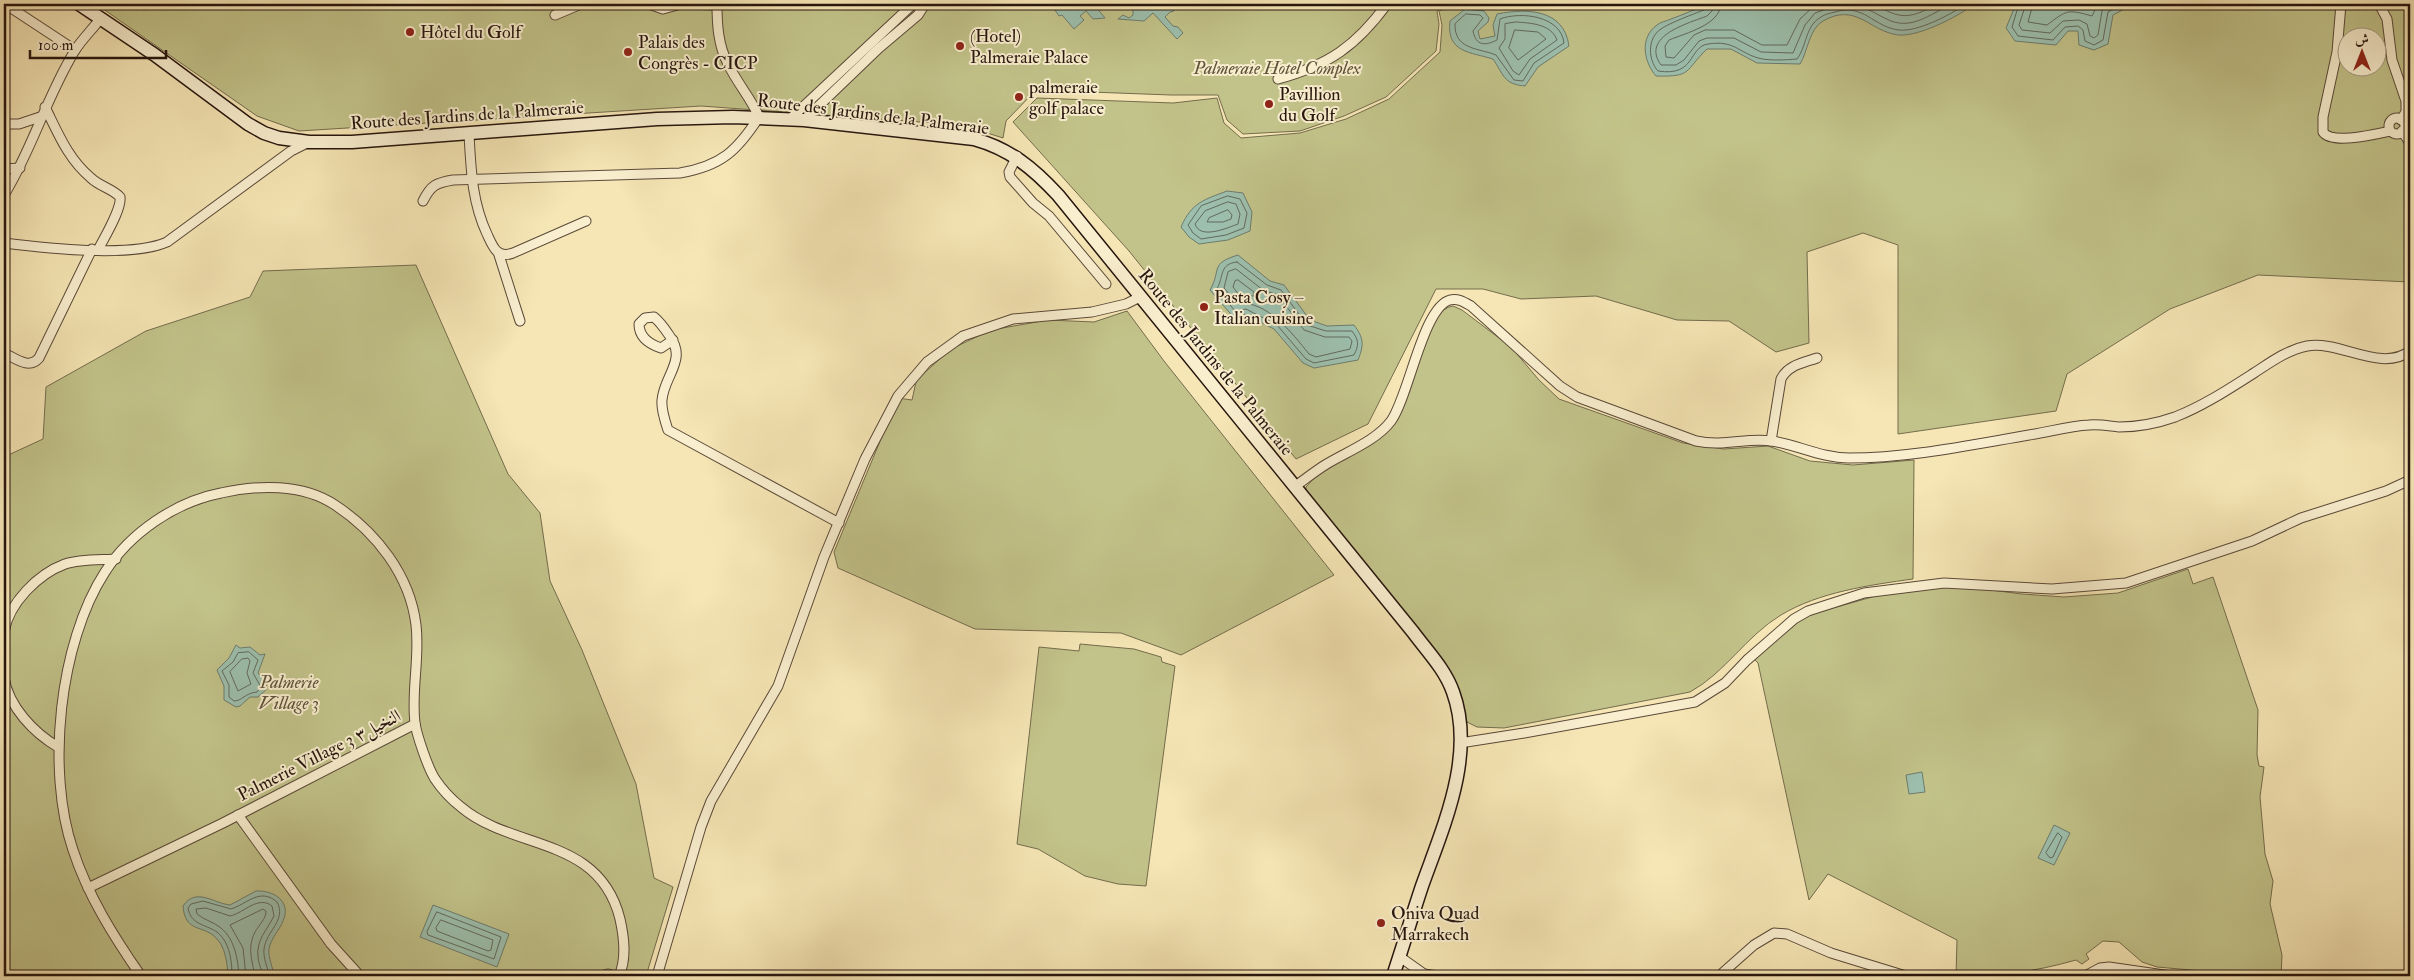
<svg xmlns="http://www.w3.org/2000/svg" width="2414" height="980" viewBox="0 0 2414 980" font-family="'IM FELL Double Pica',Amiri,serif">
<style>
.green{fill:#c2c38a;stroke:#746c4c;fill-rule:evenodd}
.water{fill:#9dc0ae;stroke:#6d7c6e}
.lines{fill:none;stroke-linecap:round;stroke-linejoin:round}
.shore{stroke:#626a5e;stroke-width:1}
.street-casing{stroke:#5a4938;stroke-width:11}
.secondary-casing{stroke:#26150e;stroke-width:15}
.street{stroke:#f9efcf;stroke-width:9}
.secondary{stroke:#f9efcf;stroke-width:12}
.poi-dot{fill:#8f2418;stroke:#f9efcf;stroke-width:2}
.labels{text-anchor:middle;stroke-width:4;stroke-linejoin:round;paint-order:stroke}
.poi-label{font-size:18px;fill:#26150e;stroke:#f9efcf;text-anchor:start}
.park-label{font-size:18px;font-style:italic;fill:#5d5239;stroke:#f9efcf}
.street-label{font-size:18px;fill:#26150e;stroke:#f9efcf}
</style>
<rect width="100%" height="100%" fill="#f6e6b5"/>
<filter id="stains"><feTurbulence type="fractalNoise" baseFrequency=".004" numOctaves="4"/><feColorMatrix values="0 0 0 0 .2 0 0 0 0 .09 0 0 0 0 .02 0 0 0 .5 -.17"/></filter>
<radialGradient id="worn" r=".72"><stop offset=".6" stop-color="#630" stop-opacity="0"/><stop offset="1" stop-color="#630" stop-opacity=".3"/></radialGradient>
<g class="green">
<path d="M96 4H138L143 10 189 4H1450L1437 11 1439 24 1436 51 1386 97 1344 116 1300 131 1243 134 1227 120 1218 95H1171L1036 90 1006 121 1003 138 962 125 701 106 299 131 257 116Z"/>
<path d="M1522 4H2410V282L2258 275 2170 309 2067 374 2056 411 1898 434V245L1863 233 1807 252 1809 343 1776 352 1729 321 1677 320 1596 296 1521 299 1483 289H1436L1368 424 1296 459 1129 251 1013 122 1037 98 1173 103 1217 98 1224 123 1241 138 1300 133 1346 119 1389 99 1440 52 1442 25 1439 11 1455 5ZM2346 38H2376V68H2346Z"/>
<path d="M416 265 508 474 540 513 550 581 582 650 636 784 654 878 673 887 646 976H4V457L43 439 46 387 146 331 250 297 263 271Z"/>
<path d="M1453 306 1462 310 1511 347 1539 380 1559 399 1683 443 1724 449 1768 446 1810 461 1853 465 1914 460 1913 579C1870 585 1819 592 1781 615 1746 636 1725 673 1690 692L1504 728 1477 727 1467 722 1463 708 1306 494V487L1315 477 1384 434 1431 327C1437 318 1441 308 1453 306Z"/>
<path d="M1127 311 1164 361 1334 575 1181 655 1121 633 975 629 838 568 834 552 898 398 912 400 916 382 922 375 951 349 991 330 1048 320 1094 322Z"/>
<path d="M2188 569 2193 584 2213 577 2258 710 2257 755 2259 766 2264 767 2260 797 2265 854 2273 881 2270 904 2282 955 2281 976H2225L2213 972 2157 967 2142 962 2119 942 2103 941 2086 954 2089 959 2082 964 2076 960C2034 972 2000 976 1956 976L1957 940 1828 874 1809 900 1758 663 1752 657 1805 616 1886 593 1959 586 2022 594 2064 597 2118 593Z"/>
<path d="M1080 644 1134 649 1161 657 1162 662 1175 666 1146 886 1118 884 1085 876 1038 849 1017 844 1039 647 1079 651Z"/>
</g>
<g class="water">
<path d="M1055 4H1097L1096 7 1105 18 1093 19 1086 11 1080 16 1084 20 1074 29 1062 15 1059 16 1053 7Z"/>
<path d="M1126 4H1167L1174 11 1170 12 1165 17 1173 26 1178 27 1183 33 1177 39 1153 13 1144 21 1118 19 1123 15 1129 18 1133 15V10Z"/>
<path d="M1711 4H1974C1958 17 1918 37 1898 35 1869 31 1856 2 1823 21 1809 29 1808 51 1800 64L1757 63 1731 49H1707C1684 71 1693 77 1656 76 1644 62 1639 38 1657 25 1660 22 1667 21 1671 19 1685 14 1697 8 1711 4Z"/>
<path d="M2016 4H2134L2113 15 2108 44 2094 50 2079 45 2078 31H2068L2056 45 2015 41 2006 28Z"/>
<path d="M1465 9 1484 11 1489 18 1488 22 1478 31 1480 39 1495 36 1493 25 1497 14C1527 8 1564 9 1569 46L1538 67 1525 86C1503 84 1504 75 1493 59 1471 52 1446 53 1450 21Z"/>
<path d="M1227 191 1243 193 1252 212 1250 231 1228 240 1199 244 1189 237 1181 227C1192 202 1204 200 1227 191Z"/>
<path d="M1238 255 1270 281 1284 285 1310 320 1327 326 1354 325C1364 338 1364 345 1358 360L1314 368 1303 363 1274 329 1244 314 1235 319 1210 290C1222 269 1209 264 1238 255Z"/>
<path d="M236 645 240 648 250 647 260 655 265 654 258 673 265 681 267 689 258 697H250L240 706 236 707 224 700V686L217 670 229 658Z"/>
<path d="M1922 772 1925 792 1909 794 1906 775Z"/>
<path d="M2054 825 2070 833 2054 865 2038 858Z"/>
<path d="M256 891C273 890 292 901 283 921 279 931 271 938 269 949 268 958 273 967 274 976H228C227 963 226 946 214 936 201 925 185 932 183 906 196 887 213 903 230 905Z"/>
<path d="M433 905 509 934 497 967 420 937Z"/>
</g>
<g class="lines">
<g class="shore">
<path d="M1707 4 1704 10C1696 13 1667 24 1661 29 1647 38 1648 60 1658 71 1696 77 1688 47 1708 44 1734 40 1738 52 1758 58 1769 61 1785 60 1797 59 1807 46 1805 26 1821 17 1825 14 1831 13 1835 12 1864 3 1873 27 1899 30 1918 32 1950 15 1966 4"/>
<path d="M1714 4 1712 11 1707 16C1689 23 1640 36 1661 65H1676L1684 60 1699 41 1707 38H1734L1761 52 1793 53 1805 25 1815 13 1841 4"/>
<path d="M1721 4C1720 25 1686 33 1669 40L1665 46 1666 57 1674 58 1694 35 1705 30H1734L1762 45H1787L1800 19 1816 4"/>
<path d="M1855 4C1868 8 1879 16 1891 21 1915 30 1933 11 1954 4"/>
<path d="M1875 4C1899 20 1912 19 1936 4"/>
<path d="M2019 4 2012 27 2018 36 2053 40 2065 27 2078 26 2083 30 2085 41 2094 45 2103 40 2108 12 2123 4"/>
<path d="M2026 4 2019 25 2022 30 2050 33 2063 21 2079 20 2087 24 2090 36 2094 38 2098 35 2102 11 2109 4"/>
<path d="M2033 4 2028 22 2047 25C2067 10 2067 9 2092 16L2098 4"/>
<path d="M1466 14 1480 15 1483 18 1473 31C1476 46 1485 46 1497 40L1500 19C1521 11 1561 16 1564 43L1534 63 1523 81 1514 80 1496 55C1479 48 1454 50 1455 24Z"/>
<path d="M1516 22C1531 23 1551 24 1557 40L1530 59 1519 75 1513 71 1499 48 1505 39V24Z"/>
<path d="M1515 30 1538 32 1546 39 1518 60 1509 48Z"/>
<path d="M1228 196 1240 199 1247 213 1244 228 1226 235 1201 239 1193 233 1188 225 1201 206Z"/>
<path d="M1228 202 1236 204 1240 214 1238 224C1227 228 1200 240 1195 224L1205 211Z"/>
<path d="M1228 210 1232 215 1231 219 1223 222H1207L1209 218Z"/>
<path d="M1237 262 1267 285 1281 290 1307 325 1326 331H1352C1359 340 1359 345 1354 355L1314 363 1306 359 1277 325 1246 309 1235 311 1217 289C1224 276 1219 264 1237 262Z"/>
<path d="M1236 269 1263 290 1278 295 1304 330 1325 337H1349L1352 341 1350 349 1316 357 1309 354C1291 332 1268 301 1237 303L1224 288 1228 272Z"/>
<path d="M1238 280 1254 292V296L1239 295 1233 287 1235 281Z"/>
<path d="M249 652 258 660 253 673 261 687 257 692C245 693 242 701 234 701L229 697V685L222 671 233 662 238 653Z"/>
<path d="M242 659 248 658 250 661 247 673 251 684 238 691 230 672Z"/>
<path d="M2058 833 2062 837 2053 857 2050 858 2046 853Z"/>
<path d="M437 912 501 937 494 959 428 935 427 932Z"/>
<path d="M441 920 493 940 491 950 488 951 437 931 436 928Z"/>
<path d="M232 976C232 962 230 942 217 932 205 924 191 925 188 908L191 904 203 901 231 909C247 904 260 887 277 902 287 920 266 931 264 949 263 959 268 967 269 976"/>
<path d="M239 976C238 960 235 939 221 928 214 922 204 920 197 914L196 909 206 908 230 916C244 913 258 895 272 906L274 916C267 930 256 940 258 957 258 963 262 970 263 976"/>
<path d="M246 976 243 948 230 925 263 909 266 911C266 919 259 925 255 932 247 948 252 960 255 976"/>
</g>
<g class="street-casing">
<g id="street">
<path d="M5 4 75 50"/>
<path d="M649 4 663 9 681 4 717 5"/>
<path d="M2341 4 2337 52 2323 117V132C2332 145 2376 134 2390 131"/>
<path d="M2379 4 2387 19 2392 60 2406 101V112L2401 120"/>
<path d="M555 15 581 4"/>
<path d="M1278 79C1329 65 1356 46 1387 4"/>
<path d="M45 107C58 133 68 159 91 178 99 186 113 189 120 197 122 209 104 238 98 250"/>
<circle cx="2397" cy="126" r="8"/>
<path d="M790 119 913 4"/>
<path d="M804 120 879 48 918 15 925 4"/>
<path d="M4 124H19L40 117"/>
<path d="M2402 131 2410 143"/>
<path d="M469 134C471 170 472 202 487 234 493 247 497 259 513 253L586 221"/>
<path d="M1017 156 1009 172 1010 177 1033 203 1049 216 1106 284"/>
<path d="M4 169 20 168"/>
<path d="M4 195C32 150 46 98 74 52 81 40 92 30 100 19"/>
<path d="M423 201C431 185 436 183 453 180L680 173C721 166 737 151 759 117 751 98 737 83 728 64 718 45 717 24 717 4"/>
<path d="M4 243C45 248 131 258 167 242L291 151 309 142"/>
<path d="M499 255 520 321"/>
<path d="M673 340 661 348C649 344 639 337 639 324L645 318 654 317C660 322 665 329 669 335 688 360 664 375 662 400 661 410 665 421 668 430L839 523"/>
<path d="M4 353C15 358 29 370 39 358L92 249"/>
<path d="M1771 441 1781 379C1788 365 1803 363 1817 358"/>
<path d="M1294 487C1304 480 1314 472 1325 465 1346 452 1376 441 1391 421 1409 396 1423 307 1450 300 1458 298 1464 302 1471 306L1560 386 1577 397 1696 441C1725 447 1747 437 1772 441 1798 445 1822 458 1849 458 1909 458 1970 445 2029 435 2049 432 2069 426 2089 425 2099 424 2109 426 2119 427 2136 427 2158 423 2175 417 2203 406 2229 389 2254 373 2271 362 2287 350 2307 346 2340 340 2381 373 2410 351"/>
<path d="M4 632C9 603 38 574 65 564 80 559 100 560 116 559"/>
<path d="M4 678C9 707 34 733 58 747"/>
<path d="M1460 743 1524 733 1695 702 1725 683 1747 660 1794 619 1808 611 1864 593 1944 583 2052 589 2126 583 2252 541 2301 518 2386 491 2410 480"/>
<path d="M238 815 331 944 360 976"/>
<path d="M88 888 223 823 415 724"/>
<path d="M1400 957 1424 974"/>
<path d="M141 976C114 937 88 896 73 850 46 771 59 643 105 572 130 533 175 502 221 493 257 485 302 483 335 505 376 532 410 575 416 625 420 658 411 691 415 723 417 736 428 768 435 779 441 788 452 800 461 807 513 851 599 835 620 919 624 937 627 958 619 976"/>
<path d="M601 976 608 974 615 976"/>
<path d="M657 976 701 827 711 801 778 686 824 557 865 459 898 396 927 362 963 336 1013 319 1092 312 1126 304 1140 297"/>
<path d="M1407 976 1424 974 1438 976"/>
<path d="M1719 976 1754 945 1774 933 1787 934 1831 953 1906 976"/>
<path d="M2085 976 2100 968 2109 967 2171 976"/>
</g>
</g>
<g class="secondary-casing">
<path id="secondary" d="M79 4 155 55 248 124 264 133 279 138 309 142H352L657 119 733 117 804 120 974 139C1010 149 1033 168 1058 195L1413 632C1427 651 1445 669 1453 692 1476 755 1443 827 1422 886 1412 916 1403 946 1393 976"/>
</g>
<use href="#street" class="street"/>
<use href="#secondary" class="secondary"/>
</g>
<g class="poi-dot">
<circle cx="410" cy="32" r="5"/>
<circle cx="960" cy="46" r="5"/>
<circle cx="628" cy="52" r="5"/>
<circle cx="1019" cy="97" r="5"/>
<circle cx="1269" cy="104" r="5"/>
<circle cx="1204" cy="307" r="5"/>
<circle cx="1381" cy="923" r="5"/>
</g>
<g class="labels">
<g class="poi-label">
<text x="420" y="38">Hôtel du Golf</text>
<text x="970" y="42">(Hotel)<tspan x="970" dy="21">Palmeraie Palace</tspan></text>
<text x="638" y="48">Palais des<tspan x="638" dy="21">Congrès - CICP</tspan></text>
<text x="1029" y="93">palmeraie<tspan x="1029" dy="21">golf palace</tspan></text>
<text x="1279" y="100">Pavillion<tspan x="1279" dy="21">du Golf</tspan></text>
<text x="1214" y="303">Pasta Cosy –<tspan x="1214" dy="21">Italian cuisine</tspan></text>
<text x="1391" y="919">Oniva Quad<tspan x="1391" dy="21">Marrakech</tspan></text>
</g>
<g class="park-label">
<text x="1277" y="74">Palmeraie Hotel Complex</text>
<text x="289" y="688">Palmerie<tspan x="289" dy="21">Village 3</tspan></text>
</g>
<g class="street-label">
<text transform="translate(873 114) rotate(7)" y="6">Route des Jardins de la Palmeraie</text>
<text transform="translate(467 115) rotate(-4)" y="6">Route des Jardins de la Palmeraie</text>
<text transform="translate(1216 362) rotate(51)" y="6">Route des Jardins de la Palmeraie</text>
<text transform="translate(319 755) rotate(-27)" y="6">Palmerie Village 3 النخيل٣</text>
</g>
</g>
<rect width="2414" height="980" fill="none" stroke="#f6e6b5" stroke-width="20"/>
<rect x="5" y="5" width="2404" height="970" fill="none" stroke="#26150e" stroke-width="2.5"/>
<rect x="10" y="10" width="2394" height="960" fill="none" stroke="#26150e"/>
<g transform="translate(2362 52)"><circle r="24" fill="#f9efcf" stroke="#a59882"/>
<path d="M0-4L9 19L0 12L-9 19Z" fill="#8f2418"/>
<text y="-8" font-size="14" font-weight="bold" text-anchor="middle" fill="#26150e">ش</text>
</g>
<path d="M30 50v8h136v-8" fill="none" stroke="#26150e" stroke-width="2.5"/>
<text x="38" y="50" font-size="15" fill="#26150e" stroke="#f9efcf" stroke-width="4" paint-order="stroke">100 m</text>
<rect width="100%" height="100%" filter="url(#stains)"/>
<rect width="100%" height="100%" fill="url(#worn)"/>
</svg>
